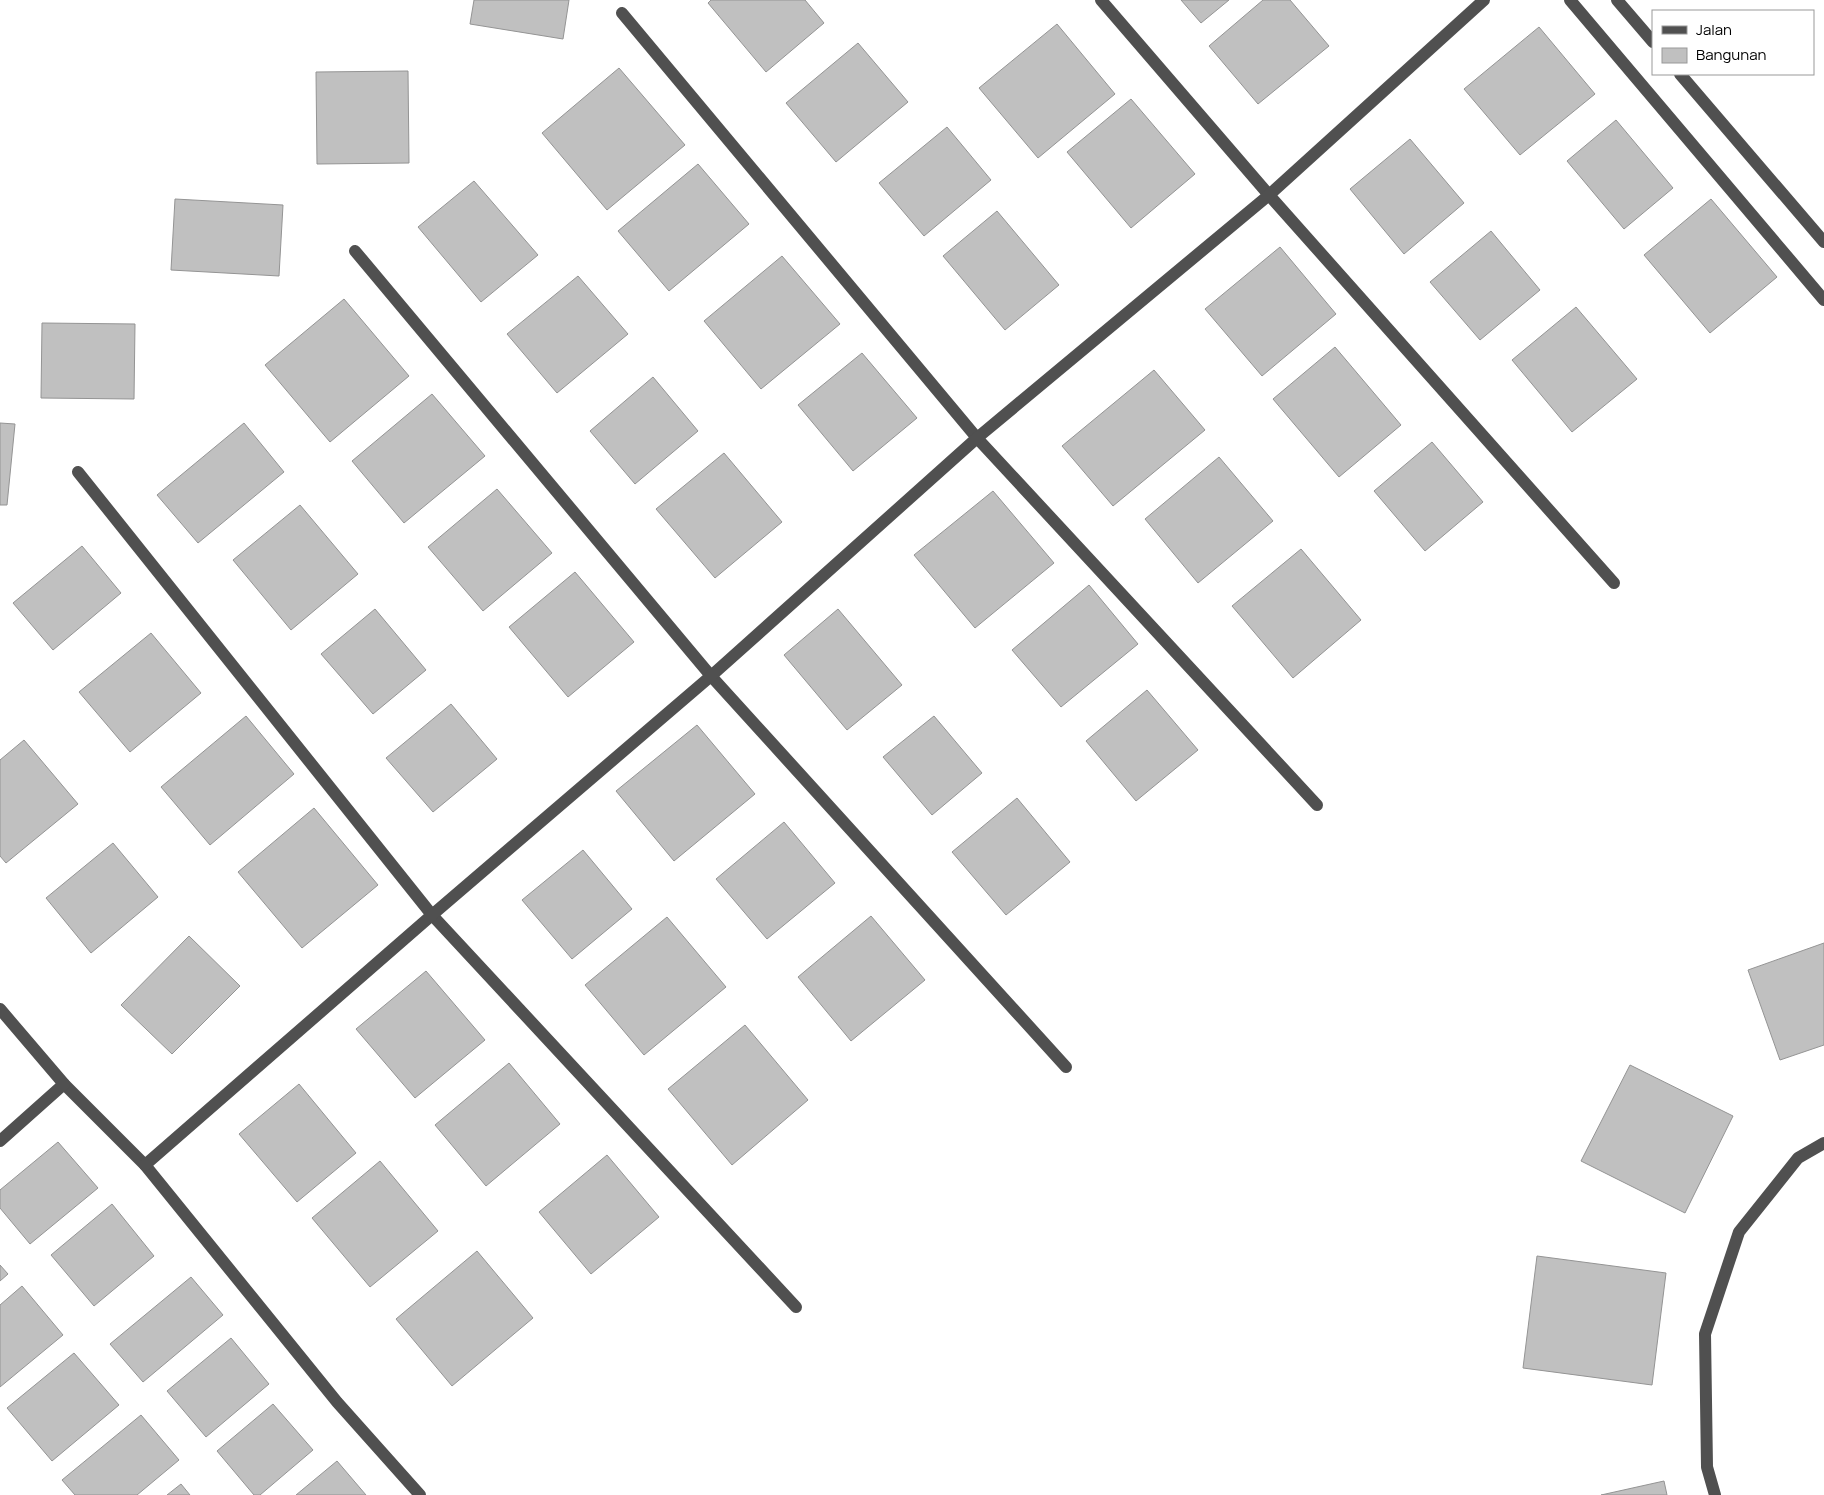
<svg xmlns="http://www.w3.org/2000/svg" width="1824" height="1495" viewBox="0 0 1824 1495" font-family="Manrope,sans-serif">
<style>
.building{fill:#c0c0c0;stroke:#949494}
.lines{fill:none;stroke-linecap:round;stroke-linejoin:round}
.minor{stroke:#505050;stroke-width:12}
</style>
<rect width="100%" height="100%" fill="#fff"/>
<g class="building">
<path d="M474 0H569L563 39 470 24Z"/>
<path d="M711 0H805L824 23 766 72 708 3Z"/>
<path d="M1181 0H1229L1201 23Z"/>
<path d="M1263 0H1290L1329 46 1258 104 1209 46Z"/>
<path d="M1057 24 1115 94 1038 158 979 88Z"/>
<path d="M1539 27 1595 94 1520 155 1464 89Z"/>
<path d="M858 43 908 102 836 162 786 103Z"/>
<path d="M619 68 685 145 607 210 542 133Z"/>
<path d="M408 71 409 163 317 164 316 72Z"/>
<path d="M1131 99 1195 174 1131 228 1067 152Z"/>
<path d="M1616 120 1673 188 1624 229 1567 161Z"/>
<path d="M947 127 991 180 924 236 879 183Z"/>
<path d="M1410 139 1464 203 1404 254 1350 189Z"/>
<path d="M698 164 749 224 669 291 618 231Z"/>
<path d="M474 181 538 255 481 302 418 227Z"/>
<path d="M175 199 283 205 279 276 171 270Z"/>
<path d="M1711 199 1777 277 1710 333 1644 255Z"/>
<path d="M997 211 1059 285 1005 330 943 256Z"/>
<path d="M1491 231 1540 290 1480 340 1430 282Z"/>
<path d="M1280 247 1336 314 1262 376 1205 309Z"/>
<path d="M782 256 840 324 761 389 704 321Z"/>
<path d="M578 276 628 334 557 393 507 334Z"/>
<path d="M344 299 409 376 330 442 265 365Z"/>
<path d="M1576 307 1637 379 1572 432 1512 360Z"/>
<path d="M42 323 135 324 134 399 41 398Z"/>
<path d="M1335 347 1401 425 1339 477 1273 399Z"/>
<path d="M862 353 917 418 853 471 798 405Z"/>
<path d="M1154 370 1205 430 1113 506 1062 446Z"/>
<path d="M653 377 698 431 635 484 590 431Z"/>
<path d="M432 394 485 456 404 523 352 461Z"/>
<path d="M0 423 15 424 7 505H0Z"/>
<path d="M244 423 284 472 198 543 157 495Z"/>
<path d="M1432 442 1483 502 1425 551 1374 491Z"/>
<path d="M724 453 782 522 715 578 656 509Z"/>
<path d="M1219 457 1273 521 1198 583 1145 519Z"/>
<path d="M497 489 552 553 483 611 428 547Z"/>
<path d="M993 491 1054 563 975 628 914 555Z"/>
<path d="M300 505 358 574 291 630 233 560Z"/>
<path d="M82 546 121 593 53 650 13 603Z"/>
<path d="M1301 549 1361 620 1293 678 1232 606Z"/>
<path d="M575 572 634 642 568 697 509 627Z"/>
<path d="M1089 585 1138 644 1061 707 1012 650Z"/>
<path d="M375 609 426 670 373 714 321 654Z"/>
<path d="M838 609 902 685 847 730 784 655Z"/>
<path d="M151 633 201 693 130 752 79 692Z"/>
<path d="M1147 690 1198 750 1136 801 1086 741Z"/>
<path d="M451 704 497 759 433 812 386 758Z"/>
<path d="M246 716 294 774 210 845 161 787Z"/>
<path d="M934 716 982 773 932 815 883 757Z"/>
<path d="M697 725 755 794 674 861 616 791Z"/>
<path d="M24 740 78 804 6 863 0 856V760Z"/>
<path d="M1017 798 1070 862 1006 915 952 852Z"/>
<path d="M314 808 378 885 302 948 238 872Z"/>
<path d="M784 822 835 883 767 939 716 879Z"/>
<path d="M113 843 158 897 91 953 46 898Z"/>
<path d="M583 850 632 909 572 959 522 900Z"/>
<path d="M871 916 925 980 851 1041 798 977Z"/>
<path d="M667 917 726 987 644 1055 585 985Z"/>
<path d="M189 936 240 986 172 1054 121 1005Z"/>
<path d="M1824 943V1045L1780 1060 1748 970Z"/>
<path d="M426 971 485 1040 415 1098 356 1029Z"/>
<path d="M745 1025 808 1100 732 1165 668 1089Z"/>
<path d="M509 1063 560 1124 486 1186 435 1125Z"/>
<path d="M1630 1065 1733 1116 1685 1213 1581 1161Z"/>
<path d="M299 1084 356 1153 297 1202 239 1134Z"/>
<path d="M58 1142 98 1188 30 1244 0 1208V1190Z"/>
<path d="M607 1155 659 1217 591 1274 539 1212Z"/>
<path d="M380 1161 438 1231 370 1287 312 1218Z"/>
<path d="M112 1204 154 1256 94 1306 51 1255Z"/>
<path d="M477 1251 533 1318 452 1386 396 1319Z"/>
<path d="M1537 1256 1666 1273 1652 1385 1523 1368Z"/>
<path d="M0 1265 8 1274 0 1281Z"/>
<path d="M191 1277 223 1315 143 1382 110 1344Z"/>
<path d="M22 1286 63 1335 0 1387V1305Z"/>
<path d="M231 1338 269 1384 206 1437 167 1391Z"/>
<path d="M74 1353 119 1405 52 1461 7 1408Z"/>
<path d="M273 1404 313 1450 260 1495H254L217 1451Z"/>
<path d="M141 1415 179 1460 137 1495H75L62 1480Z"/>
<path d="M337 1461 366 1495H296Z"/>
<path d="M1664 1481 1667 1495H1601Z"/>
<path d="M181 1484 190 1495H167Z"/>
</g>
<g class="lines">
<g class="minor">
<path d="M1101 0 1269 195 1614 583"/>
<path d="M1570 0 1824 300"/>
<path d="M1617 0 1653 42"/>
<path d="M622 13 977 438 1317 805"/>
<path d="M1680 74 1824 242"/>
<path d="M355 251 711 676 1066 1067"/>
<path d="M78 472 432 915 796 1307"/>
<path d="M0 1009 64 1084 145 1165 337 1402 420 1495"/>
<path d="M0 1141 64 1084"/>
<path d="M145 1165 432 915 711 676 977 438 1269 195 1484 0"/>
<path d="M1715 1495 1707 1467 1705 1334 1739 1232 1798 1158 1824 1143"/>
</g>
</g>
<rect x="1652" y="10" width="162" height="65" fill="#ffffff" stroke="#999999"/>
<rect x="1662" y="26" width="25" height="8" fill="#505050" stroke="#999999"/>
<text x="1696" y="35" font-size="15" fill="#000000">Jalan</text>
<rect x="1662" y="48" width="25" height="15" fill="#c0c0c0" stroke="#999999"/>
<text x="1696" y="60" font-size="15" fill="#000000">Bangunan</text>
</svg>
